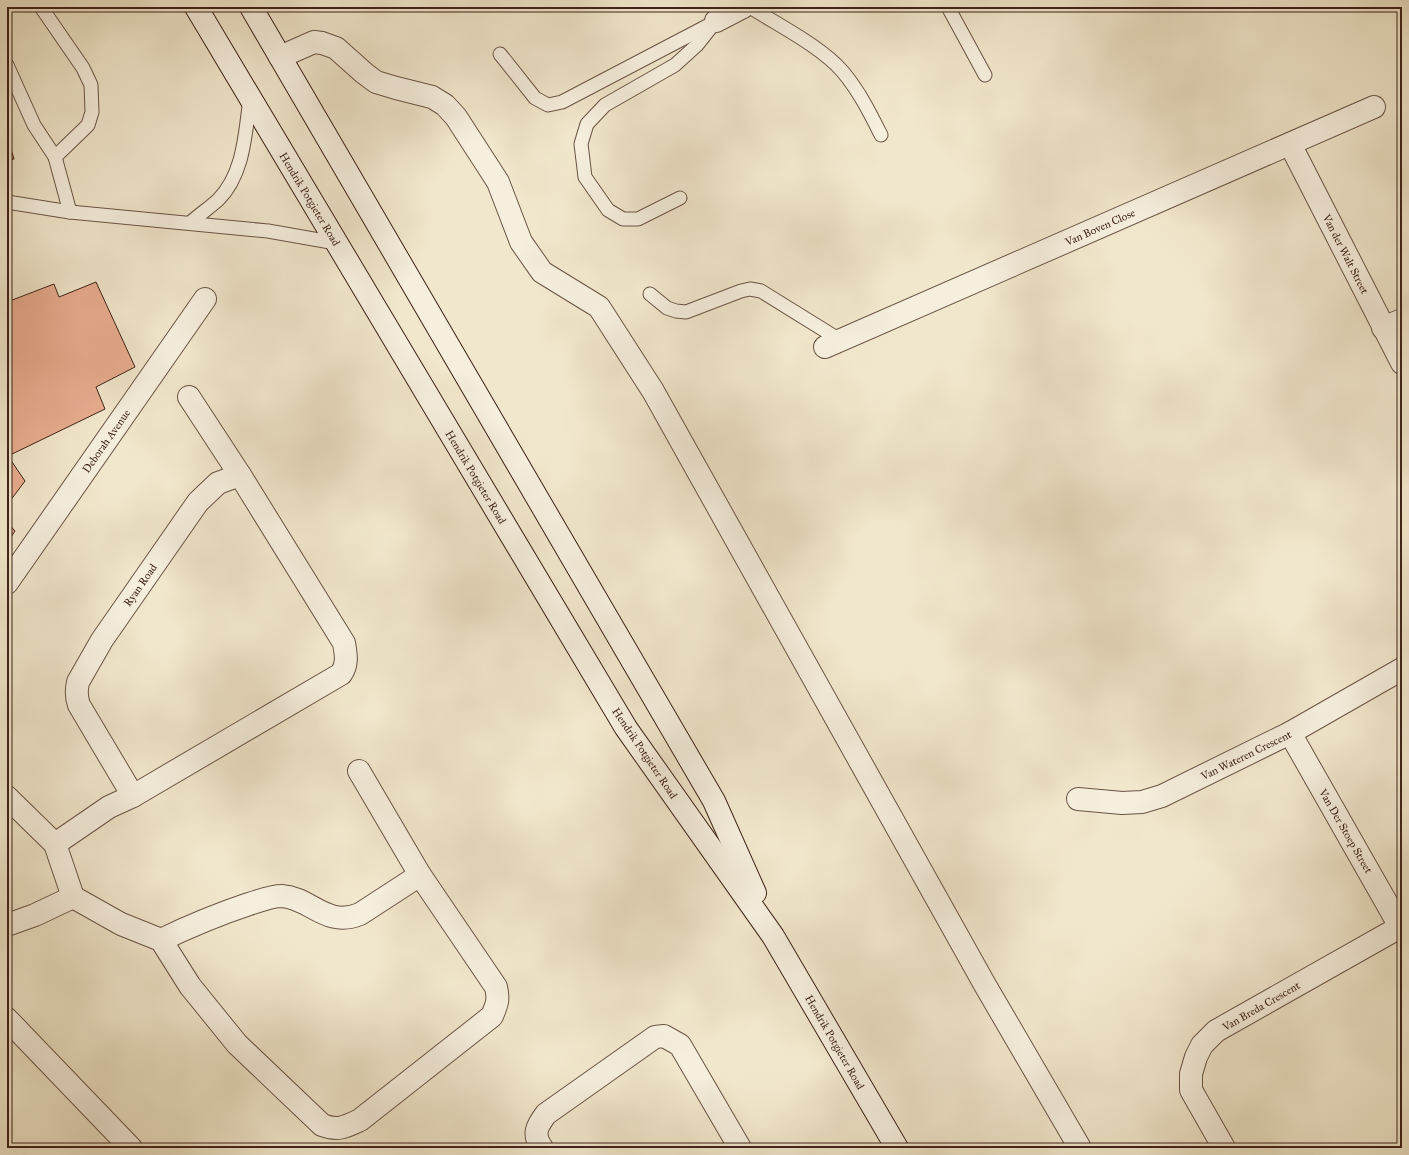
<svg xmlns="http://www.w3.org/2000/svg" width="1409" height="1155" viewBox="0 0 1409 1155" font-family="'IM FELL Great Primer',serif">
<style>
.building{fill:#e9ad90;stroke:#3d2318}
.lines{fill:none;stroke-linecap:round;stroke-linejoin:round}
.lane-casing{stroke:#6a5445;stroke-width:15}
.street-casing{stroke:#6a5445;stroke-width:24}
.secondary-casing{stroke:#3d2318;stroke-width:24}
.lane{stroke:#f6efde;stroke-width:13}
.street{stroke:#f6efde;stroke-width:22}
.secondary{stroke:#f6efde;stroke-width:22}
.labels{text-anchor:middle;stroke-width:4;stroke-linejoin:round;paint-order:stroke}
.street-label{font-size:11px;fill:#3d2318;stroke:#f6efde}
</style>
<rect width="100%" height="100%" fill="#f1e7cc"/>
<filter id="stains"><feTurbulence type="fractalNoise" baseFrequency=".005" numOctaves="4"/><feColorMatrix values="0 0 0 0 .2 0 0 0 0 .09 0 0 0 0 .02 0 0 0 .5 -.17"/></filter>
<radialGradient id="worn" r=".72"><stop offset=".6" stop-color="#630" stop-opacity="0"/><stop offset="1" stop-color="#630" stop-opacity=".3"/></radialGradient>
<g class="building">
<path d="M7 136 14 159 7 161Z"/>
<path d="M96 282 135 367 96 387 105 409 8 456 25 481 7 505V302L54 284 59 297Z"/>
<path d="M7 522 15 531 7 543Z"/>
</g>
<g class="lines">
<g class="lane-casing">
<g id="lane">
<path d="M41 7 83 68 91 85 92 112 88 125 55 157"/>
<path d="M750 7C778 25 822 47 843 72 859 91 870 113 881 135"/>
<path d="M948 7 985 75"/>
<path d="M500 54 535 98 548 105 562 102 711 24"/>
<path d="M7 65 34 125 55 157 70 212"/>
<path d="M680 198 638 219H623L608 210 585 177 581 144 587 124 605 105 675 65 697 45 716 21"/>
<path d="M7 202 70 212 268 231 336 243"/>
<path d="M190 223C199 215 209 208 218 200 244 174 245 134 250 99"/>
<path d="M650 294 667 308 676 311 686 312 741 291 750 289 761 291 840 340"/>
</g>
</g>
<g class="street-casing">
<g id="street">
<path d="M716 21 743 7"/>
<path d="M280 57 314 42 322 43 336 48 364 73 376 82 396 88 432 97 445 105 456 117 498 182 521 242 542 272 599 307 653 391 985 985 1080 1148"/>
<path d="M1290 144 1402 363"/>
<path d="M1383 328 1402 320"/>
<path d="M825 347 1374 107"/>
<path d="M7 583 205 299"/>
<path d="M1290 733 1402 930"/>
<path d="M133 796 79 705C76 697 76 691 78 682L102 640 198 502 218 483 240 475 189 397"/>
<path d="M7 797 55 844 73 897"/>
<path d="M1078 799 1122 803 1142 802 1162 796 1290 733 1402 669"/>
<path d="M55 844 109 807 133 796 341 674C348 664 346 655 344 643L240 475"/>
<path d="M73 897 121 924 161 940 190 986 237 1044 322 1125C338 1131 345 1127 360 1120L492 1016C497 1004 499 1000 496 987L420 875 359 771"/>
<path d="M7 925 35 915 73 897"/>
<path d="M161 940C190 926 219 914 249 904 259 901 271 896 282 896 311 898 326 928 360 914L420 875"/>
<path d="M7 1019 131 1148"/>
<path d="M542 1148C532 1134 537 1126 546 1114L655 1037 664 1036 680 1045 740 1148"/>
<path d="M1224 1148 1191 1090V1074L1196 1057 1202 1045 1216 1031 1400 927"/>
</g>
</g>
<g class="secondary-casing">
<g id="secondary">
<path d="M196 7 626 728 773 936 897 1148"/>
<path d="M251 7 714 801 755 893"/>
</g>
</g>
<use href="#lane" class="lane"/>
<use href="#street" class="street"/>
<use href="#secondary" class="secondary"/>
</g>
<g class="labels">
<g class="street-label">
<text transform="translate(310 199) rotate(59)" y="4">Hendrik Potgieter Road</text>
<text transform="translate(1100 227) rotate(-24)" y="4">Van Boven Close</text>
<text transform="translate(1346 254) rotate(63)" y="4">Van der Walt Street</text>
<text transform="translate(106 441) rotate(-55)" y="4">Deborah Avenue</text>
<text transform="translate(476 477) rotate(59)" y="4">Hendrik Potgieter Road</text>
<text transform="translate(140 585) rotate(-55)" y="4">Ryan Road</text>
<text transform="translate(645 753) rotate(56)" y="4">Hendrik Potgieter Road</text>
<text transform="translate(1246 755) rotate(-26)" y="4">Van Wateren Crescent</text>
<text transform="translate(1346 831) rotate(60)" y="4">Van Der Stoep Street</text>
<text transform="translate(1261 1006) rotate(-30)" y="4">Van Breda Crescent</text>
<text transform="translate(835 1042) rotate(60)" y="4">Hendrik Potgieter Road</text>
</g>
</g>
<rect width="1409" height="1155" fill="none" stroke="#f1e7cc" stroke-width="24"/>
<rect x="8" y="8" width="1393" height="1139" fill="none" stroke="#3d2318" stroke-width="2"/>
<rect x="12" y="12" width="1385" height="1131" fill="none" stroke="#3d2318"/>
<rect width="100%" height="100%" filter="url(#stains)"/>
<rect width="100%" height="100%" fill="url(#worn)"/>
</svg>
